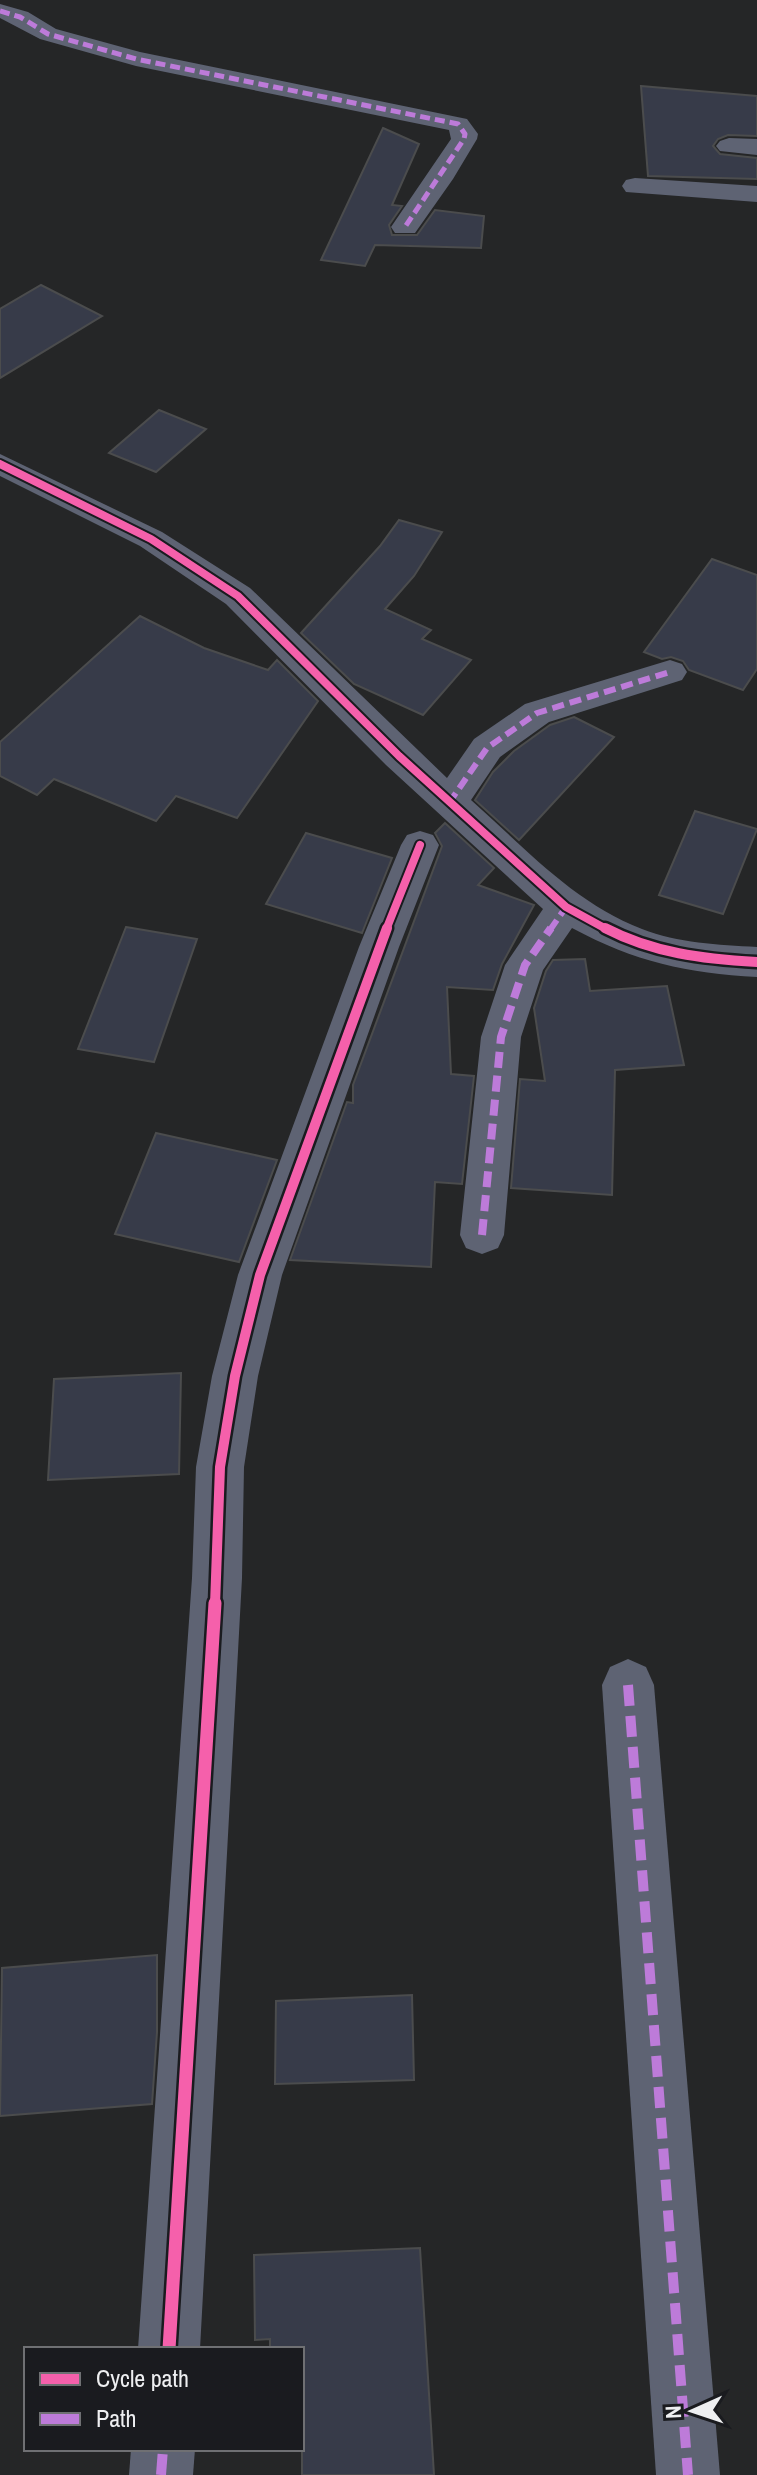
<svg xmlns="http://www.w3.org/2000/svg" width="757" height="2475" viewBox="0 0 757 2475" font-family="'Archivo Narrow',sans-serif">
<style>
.building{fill:#373b49;stroke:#4b4c4d;stroke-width:2}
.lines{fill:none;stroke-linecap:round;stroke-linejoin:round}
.minor{fill:#5e6373;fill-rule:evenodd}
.quiet-far3{stroke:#bd7bd9;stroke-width:5;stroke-dasharray:10 5;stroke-linecap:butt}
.quiet-far2{stroke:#bd7bd9;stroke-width:6;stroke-dasharray:12 6;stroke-linecap:butt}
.quiet-far1{stroke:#bd7bd9;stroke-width:8;stroke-dasharray:16 8;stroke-linecap:butt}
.quiet{stroke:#bd7bd9;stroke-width:10;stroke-dasharray:21 10;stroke-linecap:butt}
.cycleway-far2-casing{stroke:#1a1b1f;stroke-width:12}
.cycleway-far1-casing{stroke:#1a1b1f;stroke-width:15}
.cycleway-casing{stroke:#1a1b1f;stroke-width:18}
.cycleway-far2{stroke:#f560ab;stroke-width:8}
.cycleway-far1{stroke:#f560ab;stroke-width:10}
.cycleway{stroke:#f560ab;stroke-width:13}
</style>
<rect width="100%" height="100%" fill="#252627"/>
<g class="building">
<path d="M641 86 757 96V136L728 135 718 139 713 146 720 154 757 158V179L648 176Z"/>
<path d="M383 128 419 144 392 205 402 206 389 225 392 235H417L435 210 484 216 481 248 375 245 365 266 321 260Z"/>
<path d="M41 285 102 316 0 378V309Z"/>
<path d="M159 410 206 429 156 472 109 453Z"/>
<path d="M399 520 442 532 414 576 385 609 431 630 422 639 471 660 423 715 354 684 301 633 380 546Z"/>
<path d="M712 559 757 575V669L743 690 689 670 683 661 671 657 662 659 644 652Z"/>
<path d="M140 616 204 648 268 670 277 660 318 701 237 818 176 796 156 821 54 779 37 795 0 776V742Z"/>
<path d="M574 717 614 737 519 840 475 800 493 772 514 751 550 725Z"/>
<path d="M695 811 757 829 723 914 659 895Z"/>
<path d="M445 823 494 868 478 885 534 905 502 964 493 990 447 987 451 1074 474 1076 462 1184 435 1182 431 1267 290 1260 347 1102 353 1103V1085L442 846 435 833Z"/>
<path d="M306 833 392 858 362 933 266 904Z"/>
<path d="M126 927 197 939 154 1062 78 1049Z"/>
<path d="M585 959 590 991 667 986 684 1065 615 1070 612 1195 511 1188 520 1079 545 1081 534 1008 546 971 553 960Z"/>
<path d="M156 1133 277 1160 239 1262 115 1234Z"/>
<path d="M181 1373 179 1474 48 1480 54 1379Z"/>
<path d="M157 1955V2032L152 2104 0 2116 2 1968Z"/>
<path d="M412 1995 414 2080 275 2084 276 2001Z"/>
<path d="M420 2248 434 2475H302V2349H270V2339L255 2340 254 2255Z"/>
</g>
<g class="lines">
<g class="minor">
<path d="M0 4 28 12 56 29 140 52 467 119 478 134 477 139 453 179 415 233H395L391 227 451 139 449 130 136 66 40 39 0 18Z"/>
<path d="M729 138 757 139V155L720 151 716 146 720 141Z"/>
<path d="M635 178 757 186V202L626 192 622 186 626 180Z"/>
<path d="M0 454 162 532 250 588 447 778 474 739 525 704 670 660 682 664 687 672 682 680 549 722 500 757 471 800C524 847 574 903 642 929 678 943 718 945 757 947V977C687 973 635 962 572 928L543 970 521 1037 504 1235 498 1248 482 1254 466 1248 460 1235 481 1037 505 965 543 909 386 765 226 604 140 546 0 476Z"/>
<path d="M420 831 433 835 439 845 399 947 282 1275 258 1376 244 1467 242 1578 200 2349H138L192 1578 196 1467 212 1376 238 1275 359 947 401 845 407 835Z"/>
<path d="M628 1659 646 1667 654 1685 720 2475H656L602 1685 610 1667Z"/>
<path d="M131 2449H195L193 2475H129Z"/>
</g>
<path class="quiet-far3" d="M0 11 20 17 48 34 136 59 458 124 465 134 464 139 405 227"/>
<g class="quiet-far2">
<path d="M449 803 487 748 537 713 670 672"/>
<path d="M550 930 566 907"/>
</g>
<path class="quiet-far1" d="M482 1235 501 1037 525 965 551 928"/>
<g class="quiet">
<path d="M628 1685 688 2475"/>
<path d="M161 2475 163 2449"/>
</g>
<g class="cycleway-far2-casing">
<g id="cycleway-far2">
<path d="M0 464 151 539 238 596 399 756 566 907 608 930"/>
<path d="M386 930 420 845"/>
</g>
</g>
<g class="cycleway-far1-casing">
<g id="cycleway-far1">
<path d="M605 928C653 953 703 959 757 962"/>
<path d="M215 1605 220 1467 235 1376 260 1275 387 928"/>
</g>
</g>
<g class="cycleway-casing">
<path id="cycleway" d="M169 2349 215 1603"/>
</g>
<use href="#cycleway-far2" class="cycleway-far2"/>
<use href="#cycleway-far1" class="cycleway-far1"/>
<use href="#cycleway" class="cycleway"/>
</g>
<rect x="24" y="2347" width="280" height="104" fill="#1a1b1f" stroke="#6f7073" stroke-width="2"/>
<rect x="40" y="2373" width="40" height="12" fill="#f560ab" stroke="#6f7073" stroke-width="2"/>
<text x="96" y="2387" font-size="24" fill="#eeeff1">Cycle path</text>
<rect x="40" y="2413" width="40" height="12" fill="#bd7bd9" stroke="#6f7073" stroke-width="2"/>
<text x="96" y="2427" font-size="24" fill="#eeeff1">Path</text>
<g transform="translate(693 2411) rotate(267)" stroke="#1a1b1f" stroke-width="6" paint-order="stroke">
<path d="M0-6L14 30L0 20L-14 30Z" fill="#eeeff1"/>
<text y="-12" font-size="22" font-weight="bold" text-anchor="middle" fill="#eeeff1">N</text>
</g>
</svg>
